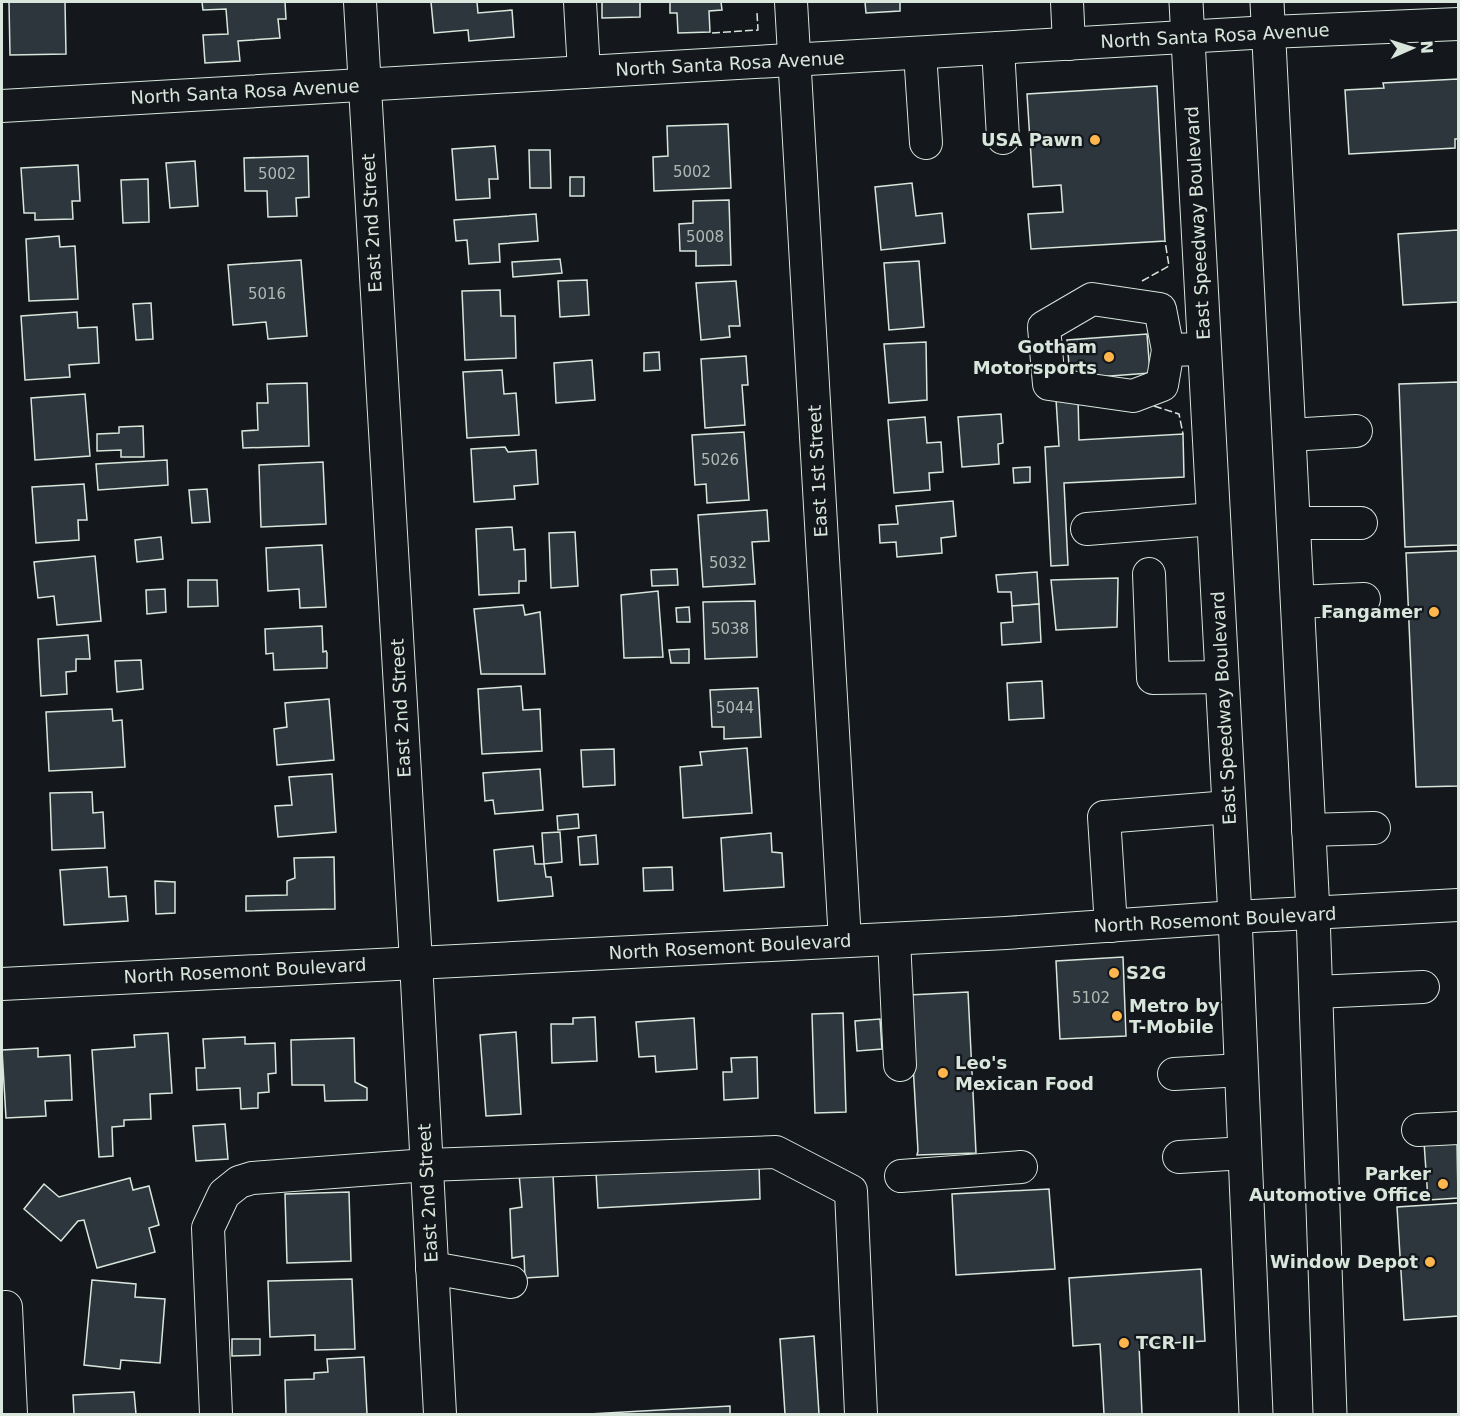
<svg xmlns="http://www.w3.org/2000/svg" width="1460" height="1416" viewBox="0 0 1460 1416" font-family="'DejaVu Sans',sans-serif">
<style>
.building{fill:#2c363c;stroke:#d8e6dc;stroke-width:1.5}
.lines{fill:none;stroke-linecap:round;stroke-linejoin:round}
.minor-casing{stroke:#d8e6dc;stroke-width:34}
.major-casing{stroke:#d8e6dc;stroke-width:35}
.minor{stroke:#14181c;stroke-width:32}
.major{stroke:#14181c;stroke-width:33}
.fence{stroke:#d8e6dc;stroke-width:1.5;stroke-dasharray:8 3;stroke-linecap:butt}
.poi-dot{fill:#ffb74d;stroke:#14181c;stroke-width:2}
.labels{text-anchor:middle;stroke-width:4.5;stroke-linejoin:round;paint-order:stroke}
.number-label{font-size:15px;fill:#adbab4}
.street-label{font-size:18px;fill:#d8e6dc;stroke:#14181c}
.poi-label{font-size:18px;font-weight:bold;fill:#d8e6dc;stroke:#14181c;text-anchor:end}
</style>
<rect width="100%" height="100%" fill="#14181c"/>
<g class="building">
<path d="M9 2H65L66 54 10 55Z"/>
<path d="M202 2H285L286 19H278L280 38 238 41 240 61 205 63 203 35 228 34 226 9 203 10Z"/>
<path d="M431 2H477L478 13 512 10 514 37 469 41 468 30 434 33Z"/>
<path d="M602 2H640V17L602 18Z"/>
<path d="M670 2H721L722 10 709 11 710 32 678 33 677 13H670Z"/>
<path d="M865 2H900V11L866 13Z"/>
<path d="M1458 79V139H1455V148L1349 154 1345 90 1384 88 1383 83Z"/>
<path d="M1157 86 1165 241 1031 249 1028 214 1063 212 1061 185 1033 187 1027 94Z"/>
<path d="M728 124 731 188 654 191 653 157 668 156 667 126Z"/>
<path d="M495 146 498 179H489L490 198 456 200 452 149Z"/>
<path d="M529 150H550L551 188H530Z"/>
<path d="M308 156 309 197 296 198 297 216 268 217 267 191H245L244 158Z"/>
<path d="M195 161 198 206 170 208 166 163Z"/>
<path d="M78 165 80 201H72L73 219 35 220V213H24L21 168Z"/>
<rect x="570" y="177" width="14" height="19"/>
<path d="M148 179 149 222 123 223 121 180Z"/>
<path d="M912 183 916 216 942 213 945 243 881 250 875 187Z"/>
<path d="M729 200 731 265 696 266V251H680L679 224 693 223V201Z"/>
<path d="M536 214 538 241 499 244 500 262 469 264 467 240 456 241 454 220Z"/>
<path d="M1458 230V302L1403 305 1398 234Z"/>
<path d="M59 236 60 247 75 246 78 299 29 301 26 239Z"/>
<path d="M560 259 562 273 513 277 512 262Z"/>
<path d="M301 260 307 336 268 339 266 322 233 325 228 265Z"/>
<path d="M919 261 924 327 889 330 884 263Z"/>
<path d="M587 280 589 315 560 317 558 281Z"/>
<path d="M736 281 740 326H729L730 337 701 340 696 283Z"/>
<path d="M500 290 501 316H515L516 358 465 360 462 291Z"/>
<path d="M151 303 153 339 136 340 133 304Z"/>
<path d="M77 312 78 328 97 327 99 363 69 365 70 377 25 380 21 316Z"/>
<path d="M1147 334 1150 373 1070 379 1067 340Z"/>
<path d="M926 342 927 400 889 403 884 344Z"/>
<path d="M659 352 660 370 644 371V353Z"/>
<path d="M746 356 748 385H742L745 425 705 428 701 359Z"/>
<path d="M592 360 595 400 556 403 554 363Z"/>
<path d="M502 370 504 394 516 393 519 435 467 438 463 372Z"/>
<path d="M1458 382V545L1405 547 1399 384Z"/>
<path d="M307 383 309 446 243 448 242 431 258 430 257 403H268L267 384Z"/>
<path d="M85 394 90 456 35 460 31 398Z"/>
<path d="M1078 398 1079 440 1183 434 1184 477 1064 483 1068 565 1051 566 1045 447 1059 446 1056 399Z"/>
<path d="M1001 414 1003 443 998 444 999 464 962 467 958 417Z"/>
<path d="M925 417 927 443 941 442 943 472 929 473 930 490 894 493 888 420Z"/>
<path d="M143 426 144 457H121V450L97 451V434L119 433V427Z"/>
<path d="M744 432 749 500 707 503 706 484 695 485 692 435Z"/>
<path d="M505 447 508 452 536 450 538 484 514 486 515 499 474 502 471 449Z"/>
<path d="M167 460 168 485 98 490 96 464Z"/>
<path d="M323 462 326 524 261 527 259 465Z"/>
<path d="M1030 467V482L1014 483 1013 468Z"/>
<path d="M84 484 87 520H78L79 540 36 543 32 487Z"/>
<path d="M207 489 210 522 192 523 189 490Z"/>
<path d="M953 501 956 536 941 538 942 553 897 557 896 542 880 543 879 525 898 524 896 506Z"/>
<path d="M767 510 769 541 752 542 755 584 703 587 698 515Z"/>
<path d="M512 527 514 550 525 549 526 581H519V593L479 595 476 529Z"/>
<path d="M575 532 578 586 551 588 549 533Z"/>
<path d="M161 537 163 559 137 562 135 540Z"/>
<path d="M322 545 326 607 300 608 299 589 268 591 266 548Z"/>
<path d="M1454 551H1458V786L1416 787 1406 553Z"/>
<path d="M95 556 101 621 57 625 54 596 38 598 34 562Z"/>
<path d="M677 569 678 585 652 586 651 570Z"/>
<path d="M1037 572 1039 604 1012 606 1011 592H998L996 575Z"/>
<path d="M1118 578 1117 627 1056 630 1051 580Z"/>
<path d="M188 580H217L218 606 188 607Z"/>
<path d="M165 589 166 612 147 614 146 590Z"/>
<path d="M658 591 663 657 624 658 621 595Z"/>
<path d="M755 601 757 657 705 659 703 602Z"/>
<path d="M1039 604 1041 642 1002 645 1001 623 1013 622 1012 606Z"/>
<path d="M523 605 525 615 540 612 545 674H481L474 609Z"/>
<path d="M689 607 690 622H677L676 608Z"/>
<path d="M322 626 323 652 326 651 327 653V668L274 670 273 653 266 654 265 629Z"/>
<path d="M88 635 90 659H76V671L66 672 67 694 41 696 38 639Z"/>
<path d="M689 649V663H671L669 650Z"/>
<path d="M141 660 143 689 117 692 115 661Z"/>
<path d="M1042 681 1044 718 1009 720 1007 683Z"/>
<path d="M521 686 523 710 540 709 542 751 482 754 478 689Z"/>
<path d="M758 688 761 737 724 739V727H712L710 690Z"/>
<path d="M329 699 334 760 277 765 274 729 287 727 285 703Z"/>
<path d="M112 709 113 721 122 720 125 767 49 771 46 712Z"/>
<path d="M747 748 752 813 683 818 680 767 702 765 700 752Z"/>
<path d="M614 749 615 785 583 787 581 750Z"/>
<path d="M540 769 543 810 495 814 493 800 485 801 483 773Z"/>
<path d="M332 774 336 832 278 837 275 806 292 805 289 777Z"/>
<path d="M92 792 93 813 103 812 105 848 52 850 50 793Z"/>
<path d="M578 814 579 828 558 830 557 816Z"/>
<path d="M560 832 562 862 544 864 542 833Z"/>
<path d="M771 833 772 852 782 853 784 887 724 891 721 838Z"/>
<path d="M596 835 598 864 580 865 578 837Z"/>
<path d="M533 846 535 864H544L546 877H551L553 896 498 901 494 850Z"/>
<path d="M334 857 335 909 246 911V896L287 895V881L295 878 294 858Z"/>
<path d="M107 867 109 897 126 896 128 921 64 925 60 870Z"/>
<path d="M672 867 673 890 644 891 643 868Z"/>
<path d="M155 881 175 882V913L156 914Z"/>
<path d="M1123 957 1126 1036 1060 1039 1056 961Z"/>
<path d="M968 992 976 1153 917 1155 918 1151 909 995Z"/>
<path d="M843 1013 846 1112 815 1113 812 1014Z"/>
<path d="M595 1017 597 1061 552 1063 551 1024H573V1018Z"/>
<path d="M694 1018 697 1069 656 1072 655 1056 639 1057 636 1022Z"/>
<path d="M880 1019 882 1049 857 1051 855 1021Z"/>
<path d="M516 1032 521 1114 486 1116 480 1035Z"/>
<path d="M168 1033 172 1093 150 1094 151 1119 124 1120V1126L112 1127 113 1156 99 1157 92 1050 135 1047 134 1035Z"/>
<path d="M245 1037V1044L275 1043 276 1073 268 1074 269 1092 258 1093V1108L241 1109 240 1088 197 1090 196 1068H205L203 1039Z"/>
<path d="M354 1038 355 1082 367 1088V1100L325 1101 324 1085H292L291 1040Z"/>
<path d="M38 1048V1057L70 1055 72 1100 45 1101 46 1116 6 1118 2 1050Z"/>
<path d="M757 1057 758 1098 724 1100 723 1072H732L731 1058Z"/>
<path d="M225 1124 228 1159 196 1161 193 1126Z"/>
<path d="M1457 1140 1458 1198 1428 1200 1424 1142Z"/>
<path d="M759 1164 760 1199 598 1208 596 1172Z"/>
<path d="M519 1174H553L558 1276 525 1278 524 1256 512 1258 510 1209 522 1207Z"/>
<path d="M130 1178 133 1190 149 1186 159 1225 149 1228 155 1252 97 1268 84 1220 78 1221 61 1241 24 1209 44 1184 59 1197Z"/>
<path d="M1049 1189 1055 1269 956 1275 952 1194Z"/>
<path d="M349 1192 351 1261 287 1263 285 1194Z"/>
<path d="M1458 1203V1316L1404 1320 1397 1207Z"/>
<path d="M1201 1269 1205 1341 1139 1345 1142 1414H1104L1100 1344 1073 1346 1069 1278Z"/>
<path d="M352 1279 355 1349 315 1350V1335L270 1337 268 1281Z"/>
<path d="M92 1280 136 1284 135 1297 165 1299 160 1363 121 1360 120 1369 84 1365Z"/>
<path d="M814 1336 819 1414H785L780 1339Z"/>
<path d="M232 1339H260V1355L232 1356Z"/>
<path d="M364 1357 367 1414H286L285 1380 314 1379V1373L328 1372 327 1359Z"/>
<path d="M134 1392 136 1414H74L73 1395Z"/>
<path d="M730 1406V1414H589Z"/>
</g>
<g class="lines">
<g class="minor-casing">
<g id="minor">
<path d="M360 2 416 962 440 1414"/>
<path d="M580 2 584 72"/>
<path d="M791 2 845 941"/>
<path d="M1067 2 1069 44"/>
<path d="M998 48 1003 138"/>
<path d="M920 53 926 143"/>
<path d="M2 106 1269 32 1458 24"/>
<path d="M1168 350 1160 309 1092 299 1044 327 1049 384 1133 396 1162 385 1168 350 1204 349"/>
<path d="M1289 435 1356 431"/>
<path d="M1293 523H1361"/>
<path d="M1087 529 1213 519"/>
<path d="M1149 574 1153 678 1222 677"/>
<path d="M1297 602 1364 599"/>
<path d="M1308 830 1374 828"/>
<path d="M1111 926 1104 817 1229 807"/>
<path d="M894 939 900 1065"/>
<path d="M2 984 1006 933 1235 917 1458 905"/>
<path d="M1316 992 1423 987"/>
<path d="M1174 1074 1241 1070"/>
<path d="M1418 1130 1458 1128"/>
<path d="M1179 1157 1245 1153"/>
<path d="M901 1176 1021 1167"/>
<path d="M432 1268 511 1282"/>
<path d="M6 1307 11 1414"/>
<path d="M216 1414 208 1228 224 1194 239 1182 252 1178 427 1165 776 1152 851 1191 861 1414"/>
</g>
</g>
<g class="major-casing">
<g id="major">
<path d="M1186 2 1235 917 1256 1414"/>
<path d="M1267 2 1313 913 1330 1414"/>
</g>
</g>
<use href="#minor" class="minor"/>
<use href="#major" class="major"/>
<g class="fence">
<path d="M757 2V3"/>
<path d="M712 33 758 30 757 13"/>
<path d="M1142 281 1169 266 1165 241"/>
<path d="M1154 406 1179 414 1183 434"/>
</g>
</g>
<g class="poi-dot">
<circle cx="1095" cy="140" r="6"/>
<circle cx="1109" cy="357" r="6"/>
<circle cx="1434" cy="612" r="6"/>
<circle cx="1114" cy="973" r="6"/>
<circle cx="1117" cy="1016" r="6"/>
<circle cx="943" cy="1073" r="6"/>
<circle cx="1443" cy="1184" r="6"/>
<circle cx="1430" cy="1262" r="6"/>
<circle cx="1124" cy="1343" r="6"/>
</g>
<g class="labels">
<g class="number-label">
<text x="692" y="177">5002</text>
<text x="277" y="179">5002</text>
<text x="705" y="242">5008</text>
<text x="267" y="299">5016</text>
<text x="720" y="465">5026</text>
<text x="728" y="568">5032</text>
<text x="730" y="634">5038</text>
<text x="735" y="713">5044</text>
<text x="1091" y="1003">5102</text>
</g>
<g class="street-label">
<text transform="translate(1215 36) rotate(-3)" y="6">North Santa Rosa Avenue</text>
<text transform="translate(730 64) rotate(-3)" y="6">North Santa Rosa Avenue</text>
<text transform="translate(245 92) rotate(-3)" y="6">North Santa Rosa Avenue</text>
<text transform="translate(372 223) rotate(-93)" y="6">East 2nd Street</text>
<text transform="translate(1198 223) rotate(-93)" y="6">East Speedway Boulevard</text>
<text transform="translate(818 471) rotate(-93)" y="6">East 1st Street</text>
<text transform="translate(401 708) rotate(-93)" y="6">East 2nd Street</text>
<text transform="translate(1224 708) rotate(-93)" y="6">East Speedway Boulevard</text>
<text transform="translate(1215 920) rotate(-3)" y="6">North Rosemont Boulevard</text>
<text transform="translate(730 947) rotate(-3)" y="6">North Rosemont Boulevard</text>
<text transform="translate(245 971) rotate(-3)" y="6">North Rosemont Boulevard</text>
<text transform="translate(428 1193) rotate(-93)" y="6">East 2nd Street</text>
</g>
<g class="poi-label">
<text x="1083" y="146">USA Pawn</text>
<text x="1097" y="353">Gotham<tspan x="1097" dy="21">Motorsports</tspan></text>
<text x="1422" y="618">Fangamer</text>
<text x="1126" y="979" text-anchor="start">S2G</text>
<text x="1129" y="1012" text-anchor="start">Metro by<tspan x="1129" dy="21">T-Mobile</tspan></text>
<text x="955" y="1069" text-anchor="start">Leo's<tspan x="955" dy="21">Mexican Food</tspan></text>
<text x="1431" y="1180">Parker<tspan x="1431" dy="21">Automotive Office</tspan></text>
<text x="1418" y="1268">Window Depot</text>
<text x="1136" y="1349" text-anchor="start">TCR II</text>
</g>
</g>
<rect width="1460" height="1416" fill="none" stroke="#d8e6dc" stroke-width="6"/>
<g transform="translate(1412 48) rotate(87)" stroke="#14181c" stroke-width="4.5" paint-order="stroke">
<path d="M0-4.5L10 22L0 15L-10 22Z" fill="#d8e6dc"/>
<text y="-9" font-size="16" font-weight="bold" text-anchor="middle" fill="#d8e6dc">N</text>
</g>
</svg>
